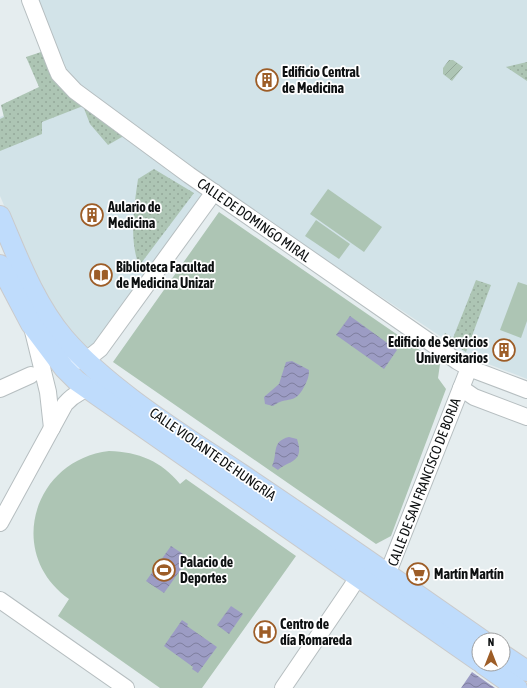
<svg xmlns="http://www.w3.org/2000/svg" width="527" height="688" viewBox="0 0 527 688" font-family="'Asap Condensed',sans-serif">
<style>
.built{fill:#d2e3e8}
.grass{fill:url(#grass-dots)}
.garden{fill:url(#garden-furrows)}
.pitch{fill:#adc5b4}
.water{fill:url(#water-waves)}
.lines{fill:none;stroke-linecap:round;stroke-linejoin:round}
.minor-casing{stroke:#b6bec0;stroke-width:18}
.major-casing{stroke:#cacacb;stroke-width:22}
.minor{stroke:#fff;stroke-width:16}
.major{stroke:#bfdcfc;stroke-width:20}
.labels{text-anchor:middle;stroke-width:3.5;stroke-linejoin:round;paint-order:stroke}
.poi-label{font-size:14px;font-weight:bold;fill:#0d1011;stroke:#fff;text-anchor:start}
.street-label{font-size:14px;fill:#0d1011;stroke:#fff}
</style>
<defs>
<pattern id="grass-dots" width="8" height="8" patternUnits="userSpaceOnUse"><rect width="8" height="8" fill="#adc5b4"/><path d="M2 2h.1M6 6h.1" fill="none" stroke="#94a89a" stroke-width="1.8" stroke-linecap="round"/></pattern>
<pattern id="garden-furrows" width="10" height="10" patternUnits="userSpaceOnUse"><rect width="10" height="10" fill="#adc5b4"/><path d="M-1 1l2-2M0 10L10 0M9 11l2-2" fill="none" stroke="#94a89a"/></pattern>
<pattern id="water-waves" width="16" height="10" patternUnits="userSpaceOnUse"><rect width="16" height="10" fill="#9c9cc4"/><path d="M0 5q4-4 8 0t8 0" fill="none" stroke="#7e7e9e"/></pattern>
</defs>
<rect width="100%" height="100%" fill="#e5edef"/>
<path class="built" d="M30 0H527V379L473 358 290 236 216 183 91 353 51 314 0 196V117L57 94Z"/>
<g class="grass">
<path d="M44 51 127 134 108 145 90 124 83 106 42 122V134L0 151V119L4 117 1 105 39 87 26 57Z"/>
<path d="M527 62V81L506 67Z"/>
<path d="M154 169 194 193 139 266C129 239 134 207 138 179Z"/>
<path d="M476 280 491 285 466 352 443 337 445 333 453 338Z"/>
</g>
<path class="garden" d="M449 60H453L463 67 452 81 443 74V68Z"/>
<g class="pitch">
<path d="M328 189 382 227 364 252 310 214Z"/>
<path d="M219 212 440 364 438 378 446 389 391 536 376 544 113 362Z"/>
<path d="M316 220 350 244 339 259 305 236Z"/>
<path d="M518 282 527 285V321L521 338 500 330Z"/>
<path d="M109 451C139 452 161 461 180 484L186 479 296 556 202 688H160L58 616 69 599C5 554 33 460 109 451Z"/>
</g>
<g class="water">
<path d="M350 316 397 350 384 369 336 335Z"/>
<path d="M292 361 309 370C309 378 307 381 304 387 294 406 288 395 273 406L265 404 264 397 279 384 286 362Z"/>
<path d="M289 437 297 439C305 463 289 460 278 470L272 466C278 454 271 441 289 437Z"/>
<path d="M171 546 189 558 164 593 146 581Z"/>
<path d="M231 606 243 614 229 634 217 625Z"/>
<path d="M182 620 188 624 187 626 217 647 198 673 192 669 193 667 164 646Z"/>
<path d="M472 672 495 688H461Z"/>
</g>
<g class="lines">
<g class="minor-casing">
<g id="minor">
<path d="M30 0 56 67 59 74 75 91 189 175 457 361 469 368 527 390"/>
<path d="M33 331 48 392 52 428"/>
<path d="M74 361 86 360 100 349 214 192"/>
<path d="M461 388 474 397 527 417"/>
<path d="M0 389 31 375"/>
<path d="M0 523 65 404C74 394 85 388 98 387"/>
<path d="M387 585V575L469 368"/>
<path d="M0 600 126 688"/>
<path d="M283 688 349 591 358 577 361 566"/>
</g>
</g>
<g class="major-casing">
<g id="major">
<path d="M0 216C18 258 34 302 64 338 109 390 183 435 241 474 322 528 402 584 482 640"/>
<path d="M0 265 31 324 64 368 77 381 479 661"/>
<path d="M503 655 527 671"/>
<path d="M483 664 517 688"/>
</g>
</g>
<use href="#minor" class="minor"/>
<use href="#major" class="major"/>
</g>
<defs>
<g id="building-ring" transform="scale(1.15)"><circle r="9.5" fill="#fff" stroke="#9d5d27" stroke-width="1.5"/><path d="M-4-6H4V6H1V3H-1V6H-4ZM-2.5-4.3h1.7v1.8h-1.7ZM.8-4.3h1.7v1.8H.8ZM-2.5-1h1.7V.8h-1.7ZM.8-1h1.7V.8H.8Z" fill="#9d5d27"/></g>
<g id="library-ring" transform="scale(1.15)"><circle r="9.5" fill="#fff" stroke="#9d5d27" stroke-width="1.5"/><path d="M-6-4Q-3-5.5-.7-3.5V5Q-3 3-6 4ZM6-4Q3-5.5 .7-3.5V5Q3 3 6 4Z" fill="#9d5d27"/></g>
<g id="stadium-ring" transform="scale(1.15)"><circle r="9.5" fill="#fff" stroke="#9d5d27" stroke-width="1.5"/><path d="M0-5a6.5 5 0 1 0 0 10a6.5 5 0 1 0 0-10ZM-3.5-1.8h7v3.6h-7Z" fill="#9d5d27"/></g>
<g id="supermarket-ring" transform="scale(1.15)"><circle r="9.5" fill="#fff" stroke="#9d5d27" stroke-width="1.5"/><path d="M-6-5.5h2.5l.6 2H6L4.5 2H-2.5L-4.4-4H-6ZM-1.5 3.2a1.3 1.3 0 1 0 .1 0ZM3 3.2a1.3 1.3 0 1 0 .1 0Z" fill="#9d5d27"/></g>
<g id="hospital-ring" transform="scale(1.15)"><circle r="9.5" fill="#fff" stroke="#9d5d27" stroke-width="1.5"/><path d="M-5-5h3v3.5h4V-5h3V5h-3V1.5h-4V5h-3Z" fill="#9d5d27"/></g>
</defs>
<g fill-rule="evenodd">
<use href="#building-ring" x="267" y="80"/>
<use href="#building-ring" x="92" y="215"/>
<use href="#library-ring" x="101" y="275"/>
<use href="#building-ring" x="504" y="350"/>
<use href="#stadium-ring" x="164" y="570"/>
<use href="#supermarket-ring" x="418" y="574"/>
<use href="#hospital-ring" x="265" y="632"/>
</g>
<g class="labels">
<g class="poi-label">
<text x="282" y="77">Edificio Central<tspan x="282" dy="16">de Medicina</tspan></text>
<text x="108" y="212">Aulario de<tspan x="108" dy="16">Medicina</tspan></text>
<text x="116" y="272">Biblioteca Facultad<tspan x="116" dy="16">de Medicina Unizar</tspan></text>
<text x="488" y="347" text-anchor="end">Edificio de Servicios<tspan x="488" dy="16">Universitarios</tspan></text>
<text x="180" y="567">Palacio de<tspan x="180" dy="16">Deportes</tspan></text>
<text x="434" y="579">Martín Martín</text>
<text x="280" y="629">Centro de<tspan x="280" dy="16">día Romareda</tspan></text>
</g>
<g class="street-label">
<text transform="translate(254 220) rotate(35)" y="5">CALLE DE DOMINGO MIRAL</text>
<text transform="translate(213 454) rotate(35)" y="5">CALLE VIOLANTE DE HUNGRÍA</text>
<text transform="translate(424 482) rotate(-69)" y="5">CALLE DE SAN FRANCISCO DE BORJA</text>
</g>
</g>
<g transform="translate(491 652)"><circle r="19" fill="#ffffff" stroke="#9e9fa0"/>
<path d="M0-3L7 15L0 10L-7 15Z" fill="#9d5d27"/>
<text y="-6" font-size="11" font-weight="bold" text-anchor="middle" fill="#0d1011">N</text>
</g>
</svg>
